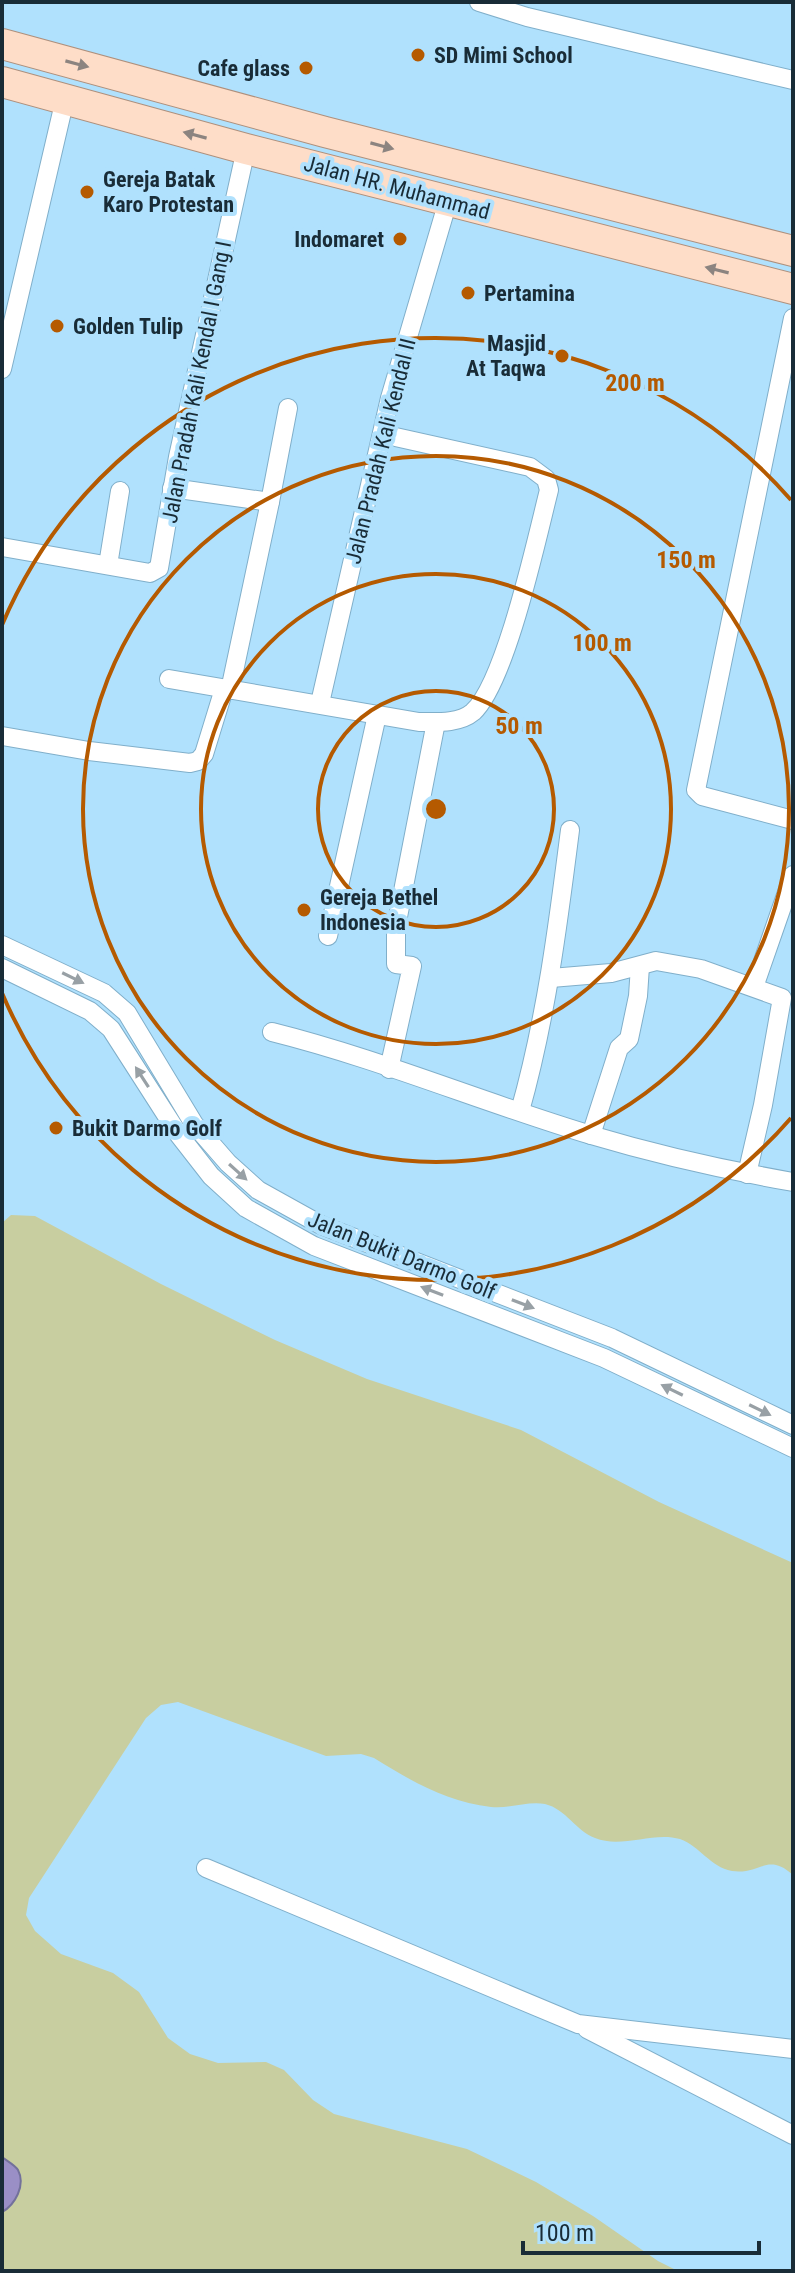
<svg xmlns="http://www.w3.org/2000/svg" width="795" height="2273" viewBox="0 0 795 2273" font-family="'Roboto Condensed',sans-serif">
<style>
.green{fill:#c8cea0}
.water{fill:#9a8fc6;stroke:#73719b;stroke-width:2}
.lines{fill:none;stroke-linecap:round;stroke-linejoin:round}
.street-casing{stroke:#80afca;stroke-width:20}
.primary-casing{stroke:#ae907d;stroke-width:32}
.street{stroke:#fff;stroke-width:18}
.primary{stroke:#feddc8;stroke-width:30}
.oneway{fill:#8c8480}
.oneway2{fill:#98a0a5}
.ring{fill:none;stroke:#b55a00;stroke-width:4}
.poi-dot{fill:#b55a00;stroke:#b0e1fd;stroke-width:3}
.labels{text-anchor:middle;stroke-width:8;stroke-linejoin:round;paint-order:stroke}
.poi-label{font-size:22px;font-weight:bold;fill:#192c37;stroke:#b0e1fd;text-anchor:start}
.street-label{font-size:22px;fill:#192c37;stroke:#b0e1fd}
.centre{fill:#b55a00;stroke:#b0e1fd;stroke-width:4}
.ring-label{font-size:24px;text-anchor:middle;font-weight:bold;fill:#b55a00;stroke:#b0e1fd;stroke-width:8;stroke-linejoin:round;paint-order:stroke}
</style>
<rect width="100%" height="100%" fill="#b0e1fd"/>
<path class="green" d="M11 1215 35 1216 161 1284 275 1340 367 1379 521 1430 659 1502 793 1563V1875C767 1852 760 1875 732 1871 710 1867 700 1846 680 1839 653 1831 622 1849 595 1838 576 1831 566 1809 545 1804 527 1801 509 1809 491 1807 447 1802 411 1781 374 1758L361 1754 326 1756 178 1702 161 1705 146 1718 29 1898 26 1915 35 1931 61 1954 113 1973 139 1992 168 2038 190 2054 218 2063 266 2062 284 2070 313 2100 334 2114 467 2149 536 2182 593 2216 658 2261 678 2271H2V1223Z"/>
<path class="water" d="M2 2157C7 2161 15 2165 18 2170 26 2185 15 2205 2 2212Z"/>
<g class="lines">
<g class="street-casing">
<g id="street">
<path d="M479 2 527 17 793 80"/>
<path d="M793 318 696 790 702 796 793 820"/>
<path d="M2 369 65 99"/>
<path d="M172 488 270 502"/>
<path d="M2 547 150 573 159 568 178 457 246 149"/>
<path d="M108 565 120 491"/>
<path d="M169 679 419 722C435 722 459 724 473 712 506 682 537 537 549 490L546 479 530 467 382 434"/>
<path d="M230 690 270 502 288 408"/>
<path d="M320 703 390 398 448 201"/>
<path d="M2 736 89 751 190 763 198 761 204 754 224 689"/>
<path d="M328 936 377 715"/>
<path d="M2 945 104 993 127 1013 194 1124 228 1163 258 1190 321 1225 612 1338 793 1425"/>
<path d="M2 968 90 1011 111 1029 179 1135 211 1176 246 1208 314 1246 604 1358 793 1448"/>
<path d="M551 978 611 973 656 961 701 969 782 998 763 1105 747 1174"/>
<path d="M754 987 793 875"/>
<path d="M272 1032C380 1059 484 1103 591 1135 658 1155 725 1170 793 1182"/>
<path d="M389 1069 412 966 396 964V927L436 722"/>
<path d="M520 1111C546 1019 558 925 570 830"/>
<path d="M591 1135 619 1048 629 1039 638 996 640 966"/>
<path d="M206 1868 578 2024 793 2049"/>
<path d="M587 2029 793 2135"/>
</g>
</g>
<g class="primary-casing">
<g id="primary">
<path d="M2 44 325 132 793 251"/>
<path d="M2 82 246 149 793 289"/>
</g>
</g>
<use href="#street" class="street"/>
<use href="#primary" class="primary"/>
</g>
<defs><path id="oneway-solid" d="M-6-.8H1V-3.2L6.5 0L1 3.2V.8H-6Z" transform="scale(2)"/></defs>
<g class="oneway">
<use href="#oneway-solid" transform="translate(77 64) rotate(15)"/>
<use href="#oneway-solid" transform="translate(195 135) rotate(-165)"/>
<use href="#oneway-solid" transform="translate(382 146) rotate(15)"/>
<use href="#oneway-solid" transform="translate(717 270) rotate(-166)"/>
</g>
<g class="oneway2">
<use href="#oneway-solid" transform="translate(73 978) rotate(26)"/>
<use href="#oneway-solid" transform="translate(142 1077) rotate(-123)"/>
<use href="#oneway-solid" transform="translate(238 1172) rotate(42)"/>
<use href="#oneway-solid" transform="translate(432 1291) rotate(-159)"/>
<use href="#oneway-solid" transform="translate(523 1304) rotate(21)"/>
<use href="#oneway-solid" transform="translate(672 1390) rotate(-154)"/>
<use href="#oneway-solid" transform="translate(760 1410) rotate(26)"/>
</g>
<g class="ring">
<circle cx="436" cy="809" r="118"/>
<circle cx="436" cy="809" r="235"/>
<circle cx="436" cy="809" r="353"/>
<path d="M791 1118A471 471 0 0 1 2 993M2 625A471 471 0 0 1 791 500"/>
</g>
<g class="poi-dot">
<circle cx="418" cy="55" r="8"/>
<circle cx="306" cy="68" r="8"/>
<circle cx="87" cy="192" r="8"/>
<circle cx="400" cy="239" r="8"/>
<circle cx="468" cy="293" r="8"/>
<circle cx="57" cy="326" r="8"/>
<circle cx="562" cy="356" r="8"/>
<circle cx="304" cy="910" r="8"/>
<circle cx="56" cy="1128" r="8"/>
</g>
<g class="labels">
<g class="poi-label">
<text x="434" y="63">SD Mimi School</text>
<text x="290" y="76" text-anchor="end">Cafe glass</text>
<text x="103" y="187">Gereja Batak<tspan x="103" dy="25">Karo Protestan</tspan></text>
<text x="384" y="247" text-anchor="end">Indomaret</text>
<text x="484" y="301">Pertamina</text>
<text x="73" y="334">Golden Tulip</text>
<text x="546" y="351" text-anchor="end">Masjid<tspan x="546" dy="25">At Taqwa</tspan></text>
<text x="320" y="905">Gereja Bethel<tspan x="320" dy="25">Indonesia</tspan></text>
<text x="72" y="1136">Bukit Darmo Golf</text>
</g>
<g class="street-label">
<text transform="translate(397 187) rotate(15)" y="8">Jalan HR. Muhammad</text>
<text transform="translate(196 382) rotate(-79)" y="8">Jalan Pradah Kali Kendal I Gang I</text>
<text transform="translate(380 451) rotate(-76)" y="8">Jalan Pradah Kali Kendal II</text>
<text transform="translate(402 1255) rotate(22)" y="8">Jalan Bukit Darmo Golf</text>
</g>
</g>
<circle cx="436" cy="809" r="12" class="centre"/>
<g class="ring-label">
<text x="635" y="391">200 m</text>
<text x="686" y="568">150 m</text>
<text x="602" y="651">100 m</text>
<text x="519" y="734">50 m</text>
</g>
<rect width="795" height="2273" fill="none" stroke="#192c37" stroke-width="8"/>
<path d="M523 2241v12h236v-12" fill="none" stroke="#192c37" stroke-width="4"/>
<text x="535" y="2241" font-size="24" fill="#192c37" stroke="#b0e1fd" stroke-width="6" paint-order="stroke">100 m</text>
</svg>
